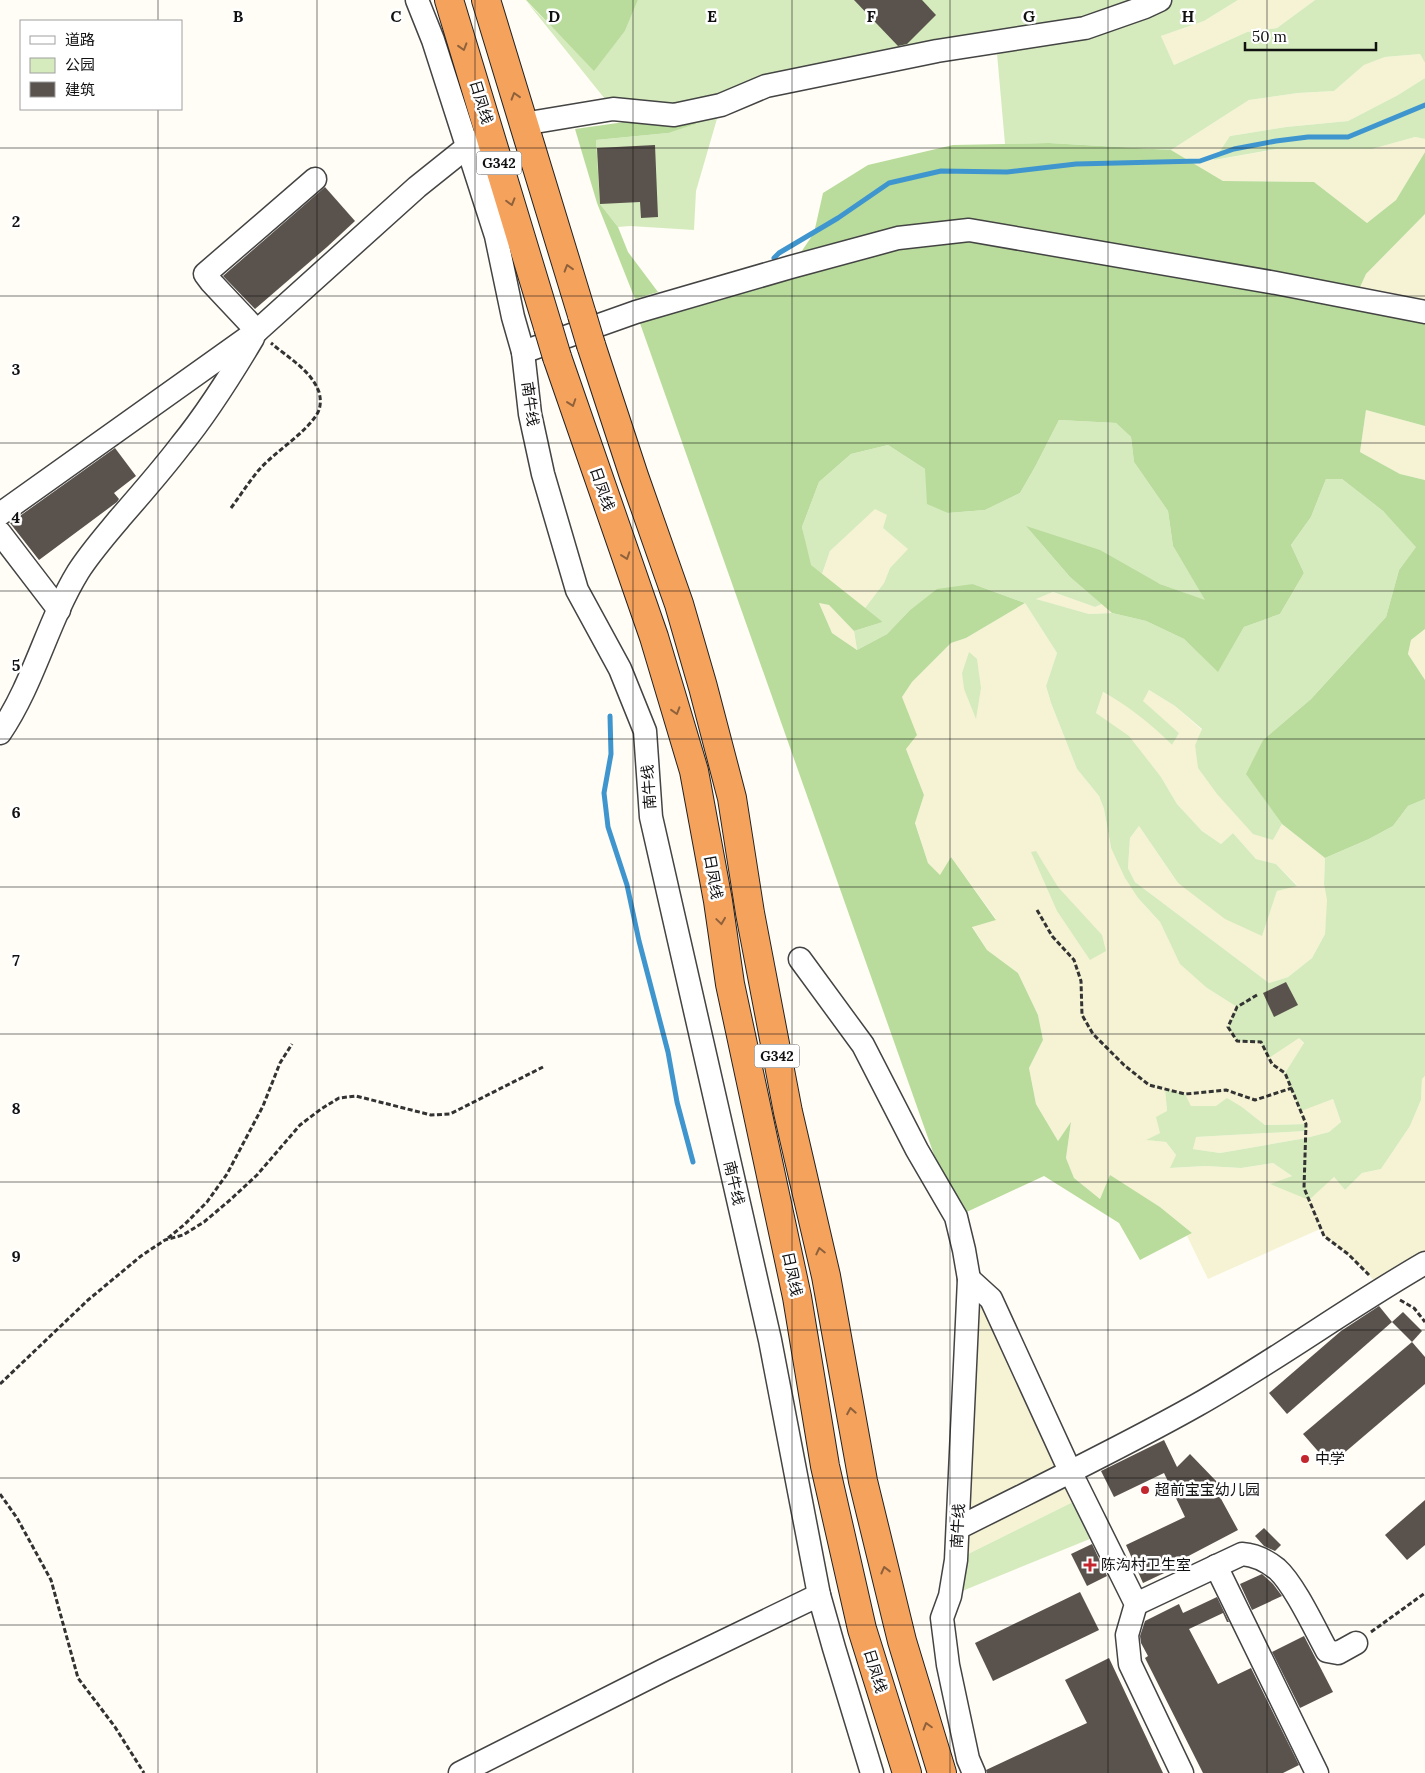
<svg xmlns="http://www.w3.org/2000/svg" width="1425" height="1773" viewBox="0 0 1425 1773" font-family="Lora,'Noto Sans SC',serif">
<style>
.farmland{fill:#f6f3d4}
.green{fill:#d5ebbd}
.forest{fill:#b9dc9c}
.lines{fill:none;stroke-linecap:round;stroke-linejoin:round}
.stream{stroke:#3f96cf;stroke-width:5}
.building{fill:#5a524d}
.minor-casing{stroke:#444;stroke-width:25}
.highway-casing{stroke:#222;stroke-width:30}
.path{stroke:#333;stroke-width:3;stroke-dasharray:5 2.5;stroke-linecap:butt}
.minor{stroke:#fff;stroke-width:22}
.highway{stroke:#f5a25d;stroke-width:28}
.highway-bridge-casing{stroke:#222;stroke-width:30;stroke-linecap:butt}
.highway-bridge{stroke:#f5a25d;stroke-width:28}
.oneway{stroke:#8e613b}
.grid{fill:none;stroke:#111;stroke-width:1;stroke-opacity:0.55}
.poi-dot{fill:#c4262e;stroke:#fff;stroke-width:2}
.labels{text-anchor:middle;stroke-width:5;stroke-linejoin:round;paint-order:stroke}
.shield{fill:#fff;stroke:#585858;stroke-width:1}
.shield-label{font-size:14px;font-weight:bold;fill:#111}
.street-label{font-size:15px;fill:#111;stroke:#fff}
.poi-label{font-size:15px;fill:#111;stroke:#fff;text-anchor:start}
.grid-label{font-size:16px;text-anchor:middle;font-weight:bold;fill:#111;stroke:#fff;stroke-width:5;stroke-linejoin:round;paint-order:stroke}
</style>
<rect width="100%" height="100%" fill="#fffdf5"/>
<g class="farmland">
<path d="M1238 0H1315L1277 28 1247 32 1174 65 1161 36 1204 21Z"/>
<path d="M1420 54 1425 63V78L1398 95 1348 121 1286 127 1230 136 1215 160 1277 149H1372L1415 137 1425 139V152L1396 200 1367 223 1314 182 1223 181 1171 150 1249 100 1298 93 1334 91 1364 65 1385 57Z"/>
<path d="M1425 214V312L1354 298 1366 274Z"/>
<path d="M1366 410 1425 426V480L1400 474 1360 452Z"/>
<path d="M875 508 888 515 883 528 909 549 890 568 884 583 865 608 822 574 830 551Z"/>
<path d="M1053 592 1095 607 1102 604 1112 613 1089 614 1035 599Z"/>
<path d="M819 603 829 605 854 631 857 650 832 633Z"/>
<path d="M1025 603 1057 653 1046 686 1051 703 1077 769 1099 796 1104 809 1111 848 1138 898 1160 922 1172 947 1207 988 1237 1007 1299 1038 1304 1044 1285 1073 1301 1110 1333 1099 1341 1122 1329 1132 1306 1138 1220 1153 1193 1149 1195 1137 1306 1131V1124L1265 1125 1242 1107 1191 1106 1165 1089 1167 1111 1160 1133 1147 1140 1166 1142 1176 1155 1171 1168 1205 1166 1241 1168 1273 1163 1292 1176 1271 1184 1334 1177 1345 1190 1362 1173 1381 1169 1410 1126 1421 1100 1422 1079 1425 1076V1263L1380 1289 1367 1272 1348 1254 1324 1236 1320 1229 1208 1279 1187 1236 1192 1233 1160 1207 1110 1176 1100 1199 1074 1178 1066 1158 1071 1123 1058 1141 1036 1104 1029 1068 1043 1040 1038 1015 1018 973 987 950 972 926 996 919 951 857 940 876 928 863 915 822 924 795 906 749 902 697 912 682 951 643 966 638Z"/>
<path d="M1425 629V680L1408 654 1411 640Z"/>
<path d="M1149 690 1175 706 1202 730 1195 745 1273 840 1282 824 1325 858 1324 884 1328 900 1325 934 1312 958 1288 977 1269 983 1135 882 1128 868 1130 838 1139 826 1178 883 1262 935 1277 891 1297 885 1276 864 1256 859 1233 833 1221 844 1202 831 1177 804 1161 777 1096 713 1102 692 1122 702 1151 724 1172 745 1179 733 1142 701Z"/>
<path d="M969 1279 1083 1497 956 1560Z"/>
</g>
<g class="green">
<path d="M638 0H1238L1204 21 1161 36 1174 65 1247 32 1277 28 1315 0H1425V63L1420 54 1385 57 1364 65 1334 91 1298 93 1249 100 1171 150 1049 143 1005 144 996 42 721 105 696 191 694 230 630 226 618 227 600 204 596 140 668 133 613 109 527 2 594 70 625 31Z"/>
<path d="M1425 78V139L1415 137 1372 149H1277L1214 160 1230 136 1286 127 1348 121 1398 95Z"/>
<path d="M1059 420 1116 423 1131 437 1134 462 1168 511 1173 546 1206 601 1160 584 1027 527 1070 577 1102 604 1095 607 1053 592 1036 599 1089 614 1112 613 1146 621 1184 639 1218 671 1244 627 1280 614 1304 573 1291 545 1311 517 1326 479H1342L1383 511 1417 546 1399 570 1386 617 1311 699 1263 740 1247 774 1282 824 1273 840 1253 834 1217 794 1198 768 1195 745 1202 729 1175 706 1149 690 1143 701 1179 733 1172 745C1151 724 1129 706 1103 692L1096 713 1129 736 1161 777 1177 804 1202 831 1221 844 1233 833 1256 859 1276 864 1297 886 1277 891 1262 936 1225 919 1178 883 1139 826 1130 838 1128 868 1135 882 1269 983 1288 977 1312 958 1325 934 1327 900 1324 884 1325 858 1369 839 1393 826 1408 806 1425 799V1076L1422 1079 1421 1100 1410 1126 1381 1169 1362 1173 1345 1190 1334 1177 1309 1200 1270 1184 1292 1176 1273 1163 1241 1168 1205 1166 1170 1168 1176 1155 1166 1142 1146 1140 1160 1133 1156 1117 1167 1111 1165 1089 1185 1094 1191 1106H1216L1227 1098 1242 1107 1265 1125 1306 1124V1131L1196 1137 1193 1149 1220 1153 1306 1138 1329 1132 1341 1122 1333 1099 1301 1111 1285 1073 1304 1043 1299 1038 1269 1058 1261 1042 1237 1041 1228 1027 1237 1007 1207 988 1180 964 1160 922 1138 898 1125 878 1111 848 1104 809 1099 796 1077 769 1051 703 1046 686 1057 653 1025 603 973 584 909 611 887 634 857 650 854 631 883 622 865 608 884 583 890 568 908 549 883 528 887 515 875 509 830 551 822 574 810 565 802 527 819 482 851 454 888 445 925 469 948 513 985 510 1020 493 1035 467Z"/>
<path d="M969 652 977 659 981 688 976 719 964 689 962 673Z"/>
<path d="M1036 851 1058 887 1102 935 1106 951 1090 960 1057 911 1031 852Z"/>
<path d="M1083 1497 1102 1534 950 1596 956 1560Z"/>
</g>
<g class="forest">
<path d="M526 0H638L625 31 594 71Z"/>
<path d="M721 105 695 124 668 133 596 140 600 204 618 227 628 252 658 292 635 299 597 203 575 129 674 115Z"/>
<path d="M1049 143 1171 150 1223 181 1314 182 1367 223 1396 200 1425 152V214L1366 274 1355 298 1425 312V426L1366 410 1360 452 1400 474 1425 480V629L1411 640 1408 654 1425 680V799L1408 806 1393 826 1369 839 1325 858 1282 824 1246 774 1263 740 1311 699 1386 617 1399 570 1416 547 1383 511 1342 479H1326L1311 517 1291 545 1304 573 1280 614 1244 627 1218 672 1184 639 1146 621 1112 613 1070 577 1026 526 1100 550 1160 584 1205 600 1173 546 1168 511 1134 462 1131 437 1116 423 1059 420 1035 467 1020 493 985 510 948 513 927 504 925 469 888 445 851 454 819 482 802 527 811 565 883 622 854 631 829 605 819 603 832 633 857 650 887 634 909 611 937 589 973 584 1025 603 966 638 951 643 912 682 902 697 917 735 906 749 924 795 915 823 928 863 940 875 951 857 996 920 972 927 987 950 1018 973 1038 1015 1043 1040 1029 1068 1036 1104 1058 1141 1071 1122 1066 1158 1074 1178 1100 1199 1110 1175 1160 1207 1192 1233 1140 1260 1119 1223 1044 1176 956 1217 636 312 791 267 814 233 823 193 868 165 953 145Z"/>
</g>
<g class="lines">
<g class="stream">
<path d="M774 258 779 253 838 218 889 183 941 171 1007 172 1076 164 1200 161 1234 149 1276 141 1308 137H1348L1425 105"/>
<path d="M610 716 611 754 604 793 608 827 627 885 639 941 668 1052 677 1102 693 1162"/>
</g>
</g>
<g class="building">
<path d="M854 0H922L936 15 907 44 898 46Z"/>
<path d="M655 145 658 217 641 218 640 202 600 204 597 148Z"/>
<path d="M325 187 355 221 327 247 255 309 223 276Z"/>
<path d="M115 448 136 476 114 493 119 499 117 502 39 560 10 523Z"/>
<path d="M1286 982 1298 1005 1274 1017 1263 993Z"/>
<path d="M1379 1306 1392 1322 1287 1414 1269 1393 1341 1331Z"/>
<path d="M1403 1312 1422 1331 1412 1342 1392 1322Z"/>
<path d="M1412 1342 1425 1357V1384L1330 1465 1303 1434Z"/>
<path d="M1164 1440 1177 1467 1190 1454 1218 1483 1214 1486 1238 1530 1177 1562 1179 1566 1143 1583 1126 1545 1185 1517 1164 1473 1114 1497 1101 1471Z"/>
<path d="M1425 1500V1545L1407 1560 1385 1535Z"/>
<path d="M1264 1528 1281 1545 1275 1551 1264 1546 1255 1536Z"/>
<path d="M1092 1544 1107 1576 1087 1586 1071 1554Z"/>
<path d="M1262 1574 1273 1584 1282 1596 1252 1610 1240 1584Z"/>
<path d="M1080 1592 1099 1630 993 1681 975 1643Z"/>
<path d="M1217 1597 1229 1622H1227L1223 1613 1189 1629 1218 1684 1251 1668 1299 1765 1283 1773H1203L1145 1658 1148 1656 1141 1643 1140 1636 1145 1621 1179 1604 1183 1613Z"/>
<path d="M1304 1636 1333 1692 1300 1708 1272 1652Z"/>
<path d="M1109 1658 1163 1773H987L986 1770 1087 1723 1065 1680Z"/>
</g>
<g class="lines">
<g class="minor-casing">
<g id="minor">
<path d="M417 0 433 40 496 236 513 317 523 352 530 414 543 474 577 590 620 669 645 731 651 817 770 1340 819 1595"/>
<path d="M523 124 613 109 674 115 721 105 766 86 937 51 1085 28 1145 7 1160 0"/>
<path d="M257 331 211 282 205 274 315 179"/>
<path d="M523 352 636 312 791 267 898 238 969 230 1276 283 1425 312"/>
<path d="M0 514 257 331 417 187 467 147 479 141"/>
<path d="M0 533 59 610"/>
<path d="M0 733C34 683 47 623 78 572 90 553 106 535 120 518 141 494 162 470 181 445 208 412 231 375 253 338"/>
<path d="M800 959 863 1045 917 1150 956 1217 964 1250 969 1279 956 1560 950 1596 942 1618 948 1665 968 1759 974 1773"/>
<path d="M969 1279 991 1299 1070 1471 1136 1604 1127 1635 1130 1664 1182 1773"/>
<path d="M958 1528C1037 1488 1119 1449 1197 1405 1275 1361 1347 1308 1425 1263"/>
<path d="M1216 1566 1317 1773"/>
<path d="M1136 1604 1242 1554C1255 1555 1266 1560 1277 1569 1294 1584 1315 1629 1327 1651L1338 1653 1356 1643"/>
<path d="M460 1773 664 1670 819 1595 834 1648 872 1773"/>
</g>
</g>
<g class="highway-casing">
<g id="highway">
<path d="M449 0 548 327"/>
<path d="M486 0 582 315"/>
<path d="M591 345 634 476 679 604 703 687 732 798 750 913 788 1112 826 1276 863 1481 902 1641 942 1773"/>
<path d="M557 357 654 637 694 771 718 901 730 984 797 1297 825 1466 862 1629 907 1773"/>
</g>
</g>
<g class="path">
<path d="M231 508C240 496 248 483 258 471 274 452 304 435 317 414 321 408 321 399 319 392 311 370 287 357 271 343"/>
<path d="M1037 910 1052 936 1074 960 1081 981 1082 1015 1093 1034 1124 1065 1149 1085 1185 1094 1226 1090 1255 1100 1292 1088"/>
<path d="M1257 995 1237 1007 1228 1027 1237 1041 1261 1042 1272 1064 1285 1073 1306 1124 1304 1188 1324 1236 1348 1254 1369 1275"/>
<path d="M168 1238 185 1224 207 1202 227 1174 263 1106 280 1063 292 1044"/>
<path d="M1400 1300 1414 1308 1425 1322"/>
<path d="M0 1384 88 1300 141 1256 165 1240 183 1235 204 1222 230 1200 257 1175 300 1125 321 1109 339 1098 356 1096 431 1115 450 1114 543 1067"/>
<path d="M0 1494 17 1518 51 1580 78 1678 115 1727 144 1773"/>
<path d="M1371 1632 1425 1593"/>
</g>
<use href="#minor" class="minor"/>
<use href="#highway" class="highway"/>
<g class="highway-bridge-casing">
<g id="highway-bridge">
<path d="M582 315 591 345"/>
<path d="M548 327 557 357"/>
</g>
</g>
<use href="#highway-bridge" class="highway-bridge"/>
</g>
<defs><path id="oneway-chevron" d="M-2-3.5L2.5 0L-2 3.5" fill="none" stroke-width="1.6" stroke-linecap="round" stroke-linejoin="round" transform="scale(1.25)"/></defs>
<g class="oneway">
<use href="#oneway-chevron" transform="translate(463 47) rotate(73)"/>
<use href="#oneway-chevron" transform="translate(515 96) rotate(-107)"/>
<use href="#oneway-chevron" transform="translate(511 202) rotate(74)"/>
<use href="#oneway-chevron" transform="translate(568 268) rotate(-107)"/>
<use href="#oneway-chevron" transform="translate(572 403) rotate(71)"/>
<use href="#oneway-chevron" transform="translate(626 556) rotate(71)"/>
<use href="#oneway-chevron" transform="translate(676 711) rotate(73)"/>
<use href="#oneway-chevron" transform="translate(721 921) rotate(82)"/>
<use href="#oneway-chevron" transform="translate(820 1251) rotate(-103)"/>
<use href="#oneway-chevron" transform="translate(851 1411) rotate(-100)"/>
<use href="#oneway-chevron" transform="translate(885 1570) rotate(-104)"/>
<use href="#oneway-chevron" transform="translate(927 1726) rotate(-106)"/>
</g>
<path class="grid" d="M158 0V21M317 0V1773M475 0V1773M633 0V1773M792 0V1773M950 0V1773M1108 0V1773M1267 0V1773M158 109V1773M0 148H1425M0 296H1425M0 443H1425M0 591H1425M0 739H1425M0 887H1425M0 1034H1425M0 1182H1425M0 1330H1425M0 1478H1425M0 1625H1425"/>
<g class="poi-dot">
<circle cx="1305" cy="1459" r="5"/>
<circle cx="1145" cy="1490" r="5"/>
<path d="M1087.5 1557.5h5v5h5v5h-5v5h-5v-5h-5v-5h5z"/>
</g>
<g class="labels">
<g class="shield">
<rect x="476.5" y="151.5" width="45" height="23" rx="4"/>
<rect x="754.5" y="1044.5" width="45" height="23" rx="4"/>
</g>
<g class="shield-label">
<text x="499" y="168">G342</text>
<text x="777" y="1061">G342</text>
</g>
<g class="street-label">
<text transform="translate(481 102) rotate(73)" y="5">日凤线</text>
<text transform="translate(530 404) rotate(82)" y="5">南牛线</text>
<text transform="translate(602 489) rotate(71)" y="5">日凤线</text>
<text transform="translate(649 787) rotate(-94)" y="5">南牛线</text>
<text transform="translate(713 877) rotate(80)" y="5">日凤线</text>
<text transform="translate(734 1183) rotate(77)" y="5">南牛线</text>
<text transform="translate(792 1274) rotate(78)" y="5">日凤线</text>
<text transform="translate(958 1526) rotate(-87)" y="5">南牛线</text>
<text transform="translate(875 1671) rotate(73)" y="5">日凤线</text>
</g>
<g class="poi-label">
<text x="1315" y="1464">中学</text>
<text x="1155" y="1495">超前宝宝幼儿园</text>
<text x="1101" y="1570">陈沟村卫生室</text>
</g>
</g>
<g class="grid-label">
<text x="238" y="22">B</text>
<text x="396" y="22">C</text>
<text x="554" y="22">D</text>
<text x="712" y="22">E</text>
<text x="871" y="22">F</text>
<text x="1029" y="22">G</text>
<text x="1188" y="22">H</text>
<text x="16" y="227">2</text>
<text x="16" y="375">3</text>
<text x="16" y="523">4</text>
<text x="16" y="671">5</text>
<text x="16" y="818">6</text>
<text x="16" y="966">7</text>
<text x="16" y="1114">8</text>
<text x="16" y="1262">9</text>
</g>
<rect x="20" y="20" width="162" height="90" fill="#ffffff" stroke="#a0a0a0"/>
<rect x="30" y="36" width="25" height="8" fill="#ffffff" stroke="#a0a0a0"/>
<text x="65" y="45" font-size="15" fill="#111111">道路</text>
<rect x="30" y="58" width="25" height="15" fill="#d5ebbd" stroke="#a0a0a0"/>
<text x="65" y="70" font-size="15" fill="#111111">公园</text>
<rect x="30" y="82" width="25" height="15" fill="#5a524d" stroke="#a0a0a0"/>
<text x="65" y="95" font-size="15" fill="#111111">建筑</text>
<path d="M1245 42v8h131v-8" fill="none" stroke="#111111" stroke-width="2.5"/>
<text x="1252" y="42" font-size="15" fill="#111111" stroke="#ffffff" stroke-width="4" paint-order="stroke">50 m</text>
</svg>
